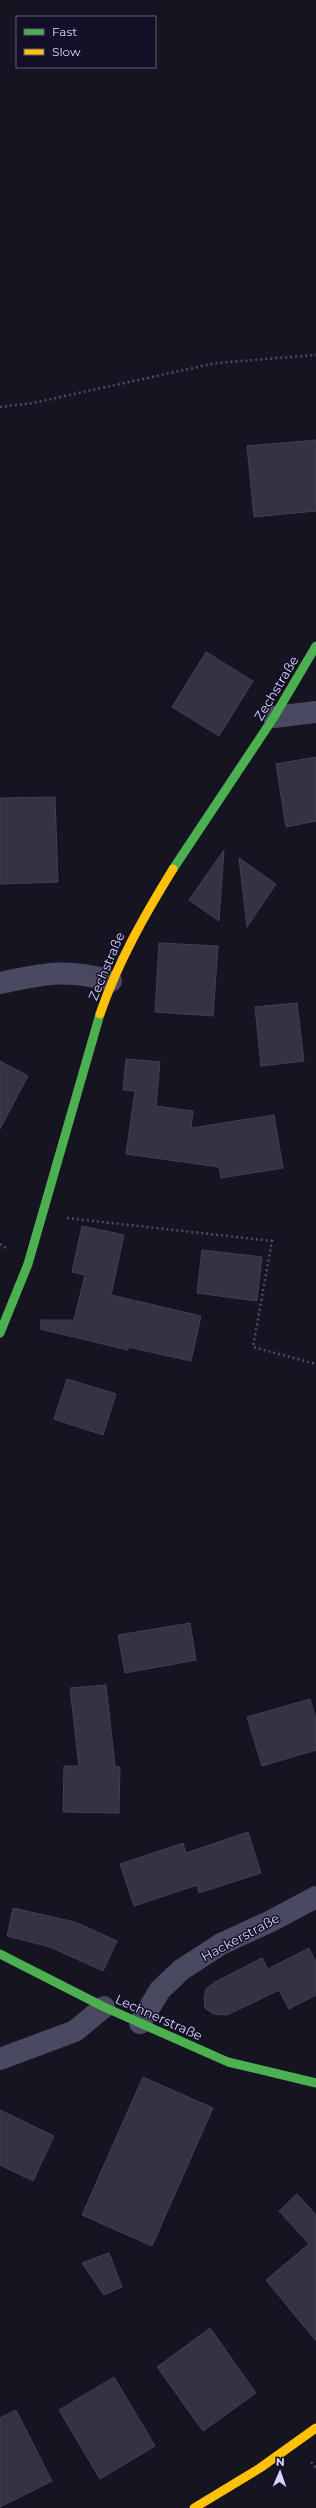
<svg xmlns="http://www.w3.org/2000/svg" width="316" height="2508" viewBox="0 0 316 2508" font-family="Montserrat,sans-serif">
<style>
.building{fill:#343243;stroke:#433f54}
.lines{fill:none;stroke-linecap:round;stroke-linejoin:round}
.path{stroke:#44505f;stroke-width:2.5;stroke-dasharray:2 3;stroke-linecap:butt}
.street{stroke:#4a4962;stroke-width:22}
.fast{stroke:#4caf50;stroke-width:9}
.slow{stroke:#ffc107;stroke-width:9}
.labels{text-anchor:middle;stroke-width:3;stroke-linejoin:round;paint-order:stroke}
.street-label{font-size:13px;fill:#d9d4ff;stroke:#130f26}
</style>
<rect width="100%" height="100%" fill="#161421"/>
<g class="building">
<path d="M316 440V511L254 517 247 446Z"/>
<path d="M206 652 253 681 219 736 172 707Z"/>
<path d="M316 757V821L286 827 276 764Z"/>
<path d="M55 797 58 882 0 884V798Z"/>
<path d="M224 850 219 921 189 900Z"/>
<path d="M239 858 276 884 247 927Z"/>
<path d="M159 943 218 946 213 1016 155 1012Z"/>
<path d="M297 1003 304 1061 261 1066 255 1007Z"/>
<path d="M126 1059 160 1062 156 1106 193 1111 191 1128 274 1115 283 1168 221 1178 219 1167 126 1154 135 1091 123 1090Z"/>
<path d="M0 1061 28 1076 0 1129Z"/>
<path d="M82 1226 124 1235 111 1295 201 1316 191 1361 128 1347V1350L40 1329 41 1320H74L85 1275 72 1272Z"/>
<path d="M202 1250 262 1257 257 1301 197 1293Z"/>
<path d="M67 1379 116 1394 103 1435 54 1419Z"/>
<path d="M190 1623 196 1660 125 1673 118 1635Z"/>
<path d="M106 1685 115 1766 120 1767 119 1813 63 1812 64 1766H79L70 1688Z"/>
<path d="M310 1699 316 1719V1750L262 1766 247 1717Z"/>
<path d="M248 1832 261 1873 199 1893 197 1885 134 1906 120 1864 183 1843 186 1853Z"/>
<path d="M13 1908 75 1922 117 1941 103 1971 50 1947 7 1936Z"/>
<path d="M309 1948 316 1962V1995L289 2009 279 1990 227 2015 213 2014 205 2008 204 1998 206 1989 215 1982 262 1958 268 1969Z"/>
<path d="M143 2077 213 2108 152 2246 82 2215Z"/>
<path d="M0 2110 54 2136 33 2181 0 2165Z"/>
<path d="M297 2194 316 2215V2341L266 2280 309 2244 279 2211Z"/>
<path d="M109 2253 122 2287 104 2295 82 2263Z"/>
<path d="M210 2328 256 2393 203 2431 157 2367Z"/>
<path d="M114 2377 155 2446 100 2479 59 2410Z"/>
<path d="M16 2410 52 2481 0 2507V2418Z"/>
</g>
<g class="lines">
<g class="path">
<path d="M0 407 33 403 216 363 316 355"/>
<path d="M67 1218 272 1241 253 1347 316 1364"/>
<path d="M0 1244 6 1248"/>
<path d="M311 2462 316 2468"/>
</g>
<g class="street">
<path d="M274 717 316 712"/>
<path d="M0 983C44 974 66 968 111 981"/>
<path d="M140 2023 160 1990 181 1970 221 1944 271 1921 316 1897"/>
<path d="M0 2059 75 2031 104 2007"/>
</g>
<g class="fast">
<path d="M173 869 274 717 316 646"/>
<path d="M0 1333 28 1264 100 1014"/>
<path d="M0 1954 104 2007 228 2062 316 2083"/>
</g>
<g class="slow">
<path d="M100 1014C118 962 144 916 173 869"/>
<path d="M194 2508 260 2468 316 2428"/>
</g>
</g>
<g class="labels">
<g class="street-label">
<text transform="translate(276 688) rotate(-59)" y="5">Zechstraße</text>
<text transform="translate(106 966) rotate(-67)" y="5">Zechstraße</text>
<text transform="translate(240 1937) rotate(-28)" y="5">Hackerstraße</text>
<text transform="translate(159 2017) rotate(24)" y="5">Lechnerstraße</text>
</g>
</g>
<rect x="16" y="16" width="140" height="52" fill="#130f26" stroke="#625e7d"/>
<rect x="24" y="29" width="20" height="6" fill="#4caf50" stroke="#625e7d"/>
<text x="52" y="36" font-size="12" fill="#d9d4ff">Fast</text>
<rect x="24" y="49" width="20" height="6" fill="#ffc107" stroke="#625e7d"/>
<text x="52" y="56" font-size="12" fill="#d9d4ff">Slow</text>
<g transform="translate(280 2472) rotate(2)" stroke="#130f26" stroke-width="3" paint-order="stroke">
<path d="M0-3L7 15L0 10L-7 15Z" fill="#d9d4ff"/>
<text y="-6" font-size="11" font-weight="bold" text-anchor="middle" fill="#d9d4ff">N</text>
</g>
</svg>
